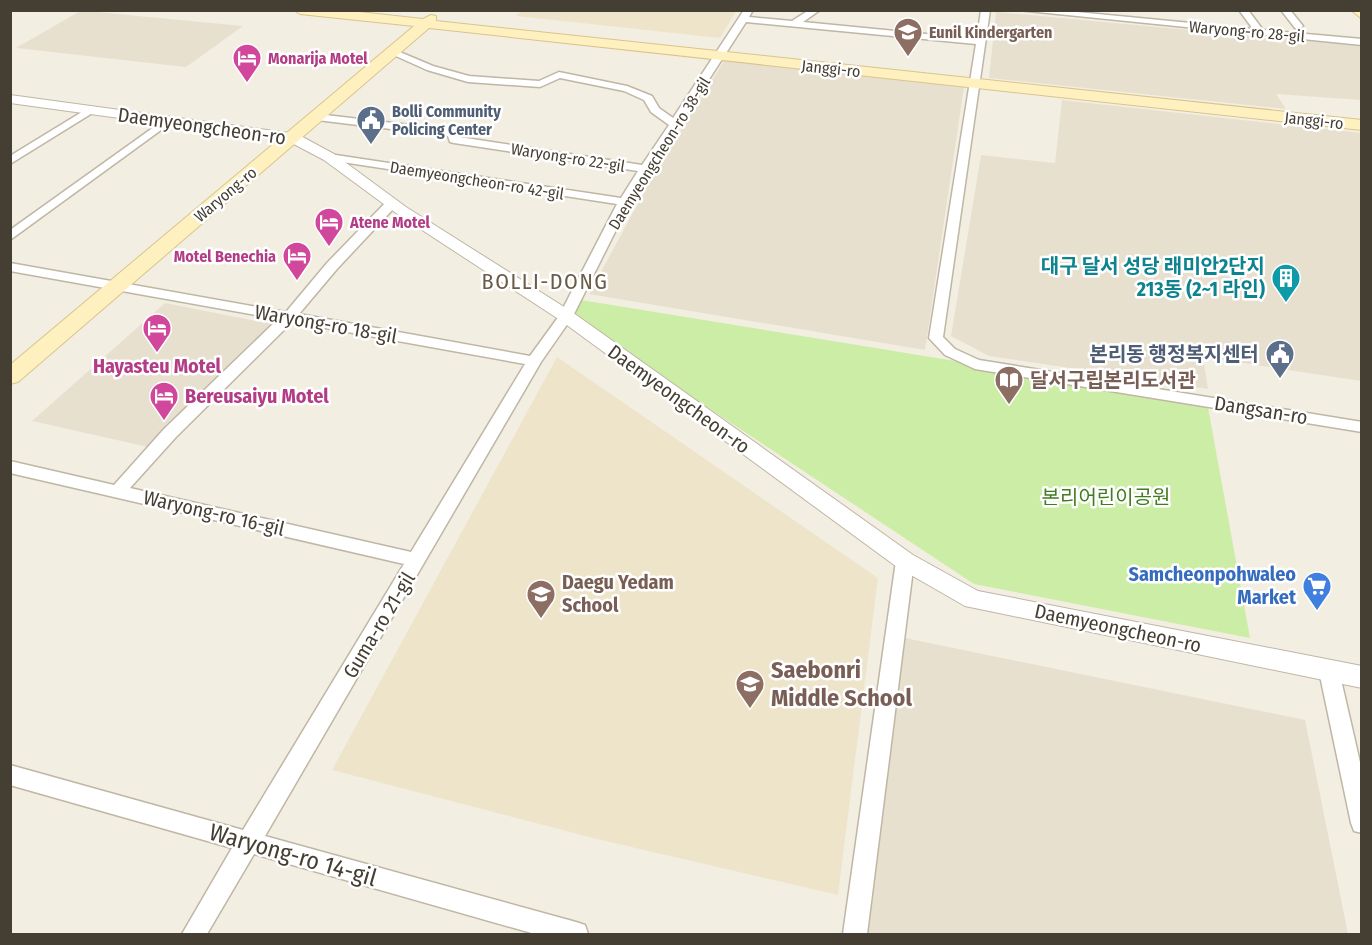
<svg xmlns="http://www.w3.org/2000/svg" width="1372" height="945" viewBox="0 0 1372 945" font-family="'Fira Sans Condensed','Noto Sans KR',sans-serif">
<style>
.residential{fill:#e8e0cf}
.education{fill:#eee4ca}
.green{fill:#cceda5}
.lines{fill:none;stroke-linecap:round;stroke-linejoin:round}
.minor-casing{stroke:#bfb6a4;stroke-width:3}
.tertiary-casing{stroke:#bfb6a4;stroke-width:2}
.secondary-casing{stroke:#d8c58c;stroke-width:2}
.minor{fill:#fff;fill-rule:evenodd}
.tertiary{fill:#fff;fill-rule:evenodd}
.secondary{fill:#fff0c0;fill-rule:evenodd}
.labels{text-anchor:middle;stroke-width:5;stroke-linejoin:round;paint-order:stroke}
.far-street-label{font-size:16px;fill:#453e32;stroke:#fff}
.far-education-label{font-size:16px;font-weight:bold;fill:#785e54;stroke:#fff;text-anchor:start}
.far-hotel-label{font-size:16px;font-weight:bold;fill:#b23c85;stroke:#fff;text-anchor:start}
.far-service-label{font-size:16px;font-weight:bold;fill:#4e5e75;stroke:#fff;text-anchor:start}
.street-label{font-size:20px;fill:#453e32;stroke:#fff}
.culture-label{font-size:20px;font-weight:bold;fill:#0d838f;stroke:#fff;text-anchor:end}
.service-label{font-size:20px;font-weight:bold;fill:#4e5e75;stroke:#fff;text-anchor:end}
.hotel-label{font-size:20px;font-weight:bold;fill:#b23c85;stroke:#fff}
.education-label{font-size:20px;font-weight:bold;fill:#785e54;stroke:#fff;text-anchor:start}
.park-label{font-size:20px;fill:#427c1f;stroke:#fff}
.shop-label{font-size:20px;font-weight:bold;fill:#366cbe;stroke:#fff;text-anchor:end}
.quarter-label{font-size:22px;letter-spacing:1.5px;fill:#695c48;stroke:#fff}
.near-education-label{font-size:24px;font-weight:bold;fill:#785e54;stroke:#fff;text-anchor:start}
.near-street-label{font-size:24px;fill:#453e32;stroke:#fff}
</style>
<rect width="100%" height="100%" fill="#f3eee2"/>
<g class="residential">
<path d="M82 10 86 11 243 26 186 67 16 48Z"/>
<path d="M996 12 1361 46V100L1276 94 1286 109 989 78Z"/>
<path d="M724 61 964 87 925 350 589 294 655 172Z"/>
<path d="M1062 100 1361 133V381L1203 357 1208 389 989 356 951 336 981 155 1055 163Z"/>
<path d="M165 303 277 325 157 449 32 421Z"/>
<path d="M905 638 1305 720 1348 934H867Z"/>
</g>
<g class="education">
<path d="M521 11 736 10V11L720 38 516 16Z"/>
<path d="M557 357 878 578 838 895 597 839 332 770Z"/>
</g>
<path class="green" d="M581 300 1207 402 1250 638 974 584 571 317Z"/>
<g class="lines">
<g class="minor-casing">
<g id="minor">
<path d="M744 10H753L749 17 792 21 809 10H820L803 22 977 39 981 10H990L943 337 955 349 979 360 1362 422V432L975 369 945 355 929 338 976 44 746 22 630 202 573 316 541 362 265 836 576 922 585 925 588 934H535L254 854 207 934H182L232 848 10 785V765L243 830 404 564 10 473V461L114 485 164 429 278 319 10 271V263L286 312 327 263 388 200 392 199 398 203 396 206 337 269 299 314 530 356 559 316 617 204 329 160 323 157 329 154 621 198 638 171 454 143 450 142 448 136 317 120 312 117 317 114 453 130 457 131 459 137 642 165 669 125 651 112 644 100 624 91 560 78 540 87 468 82 427 70 387 52 395 50 433 66 469 76 539 81 559 72 627 86 652 96 659 108 673 118ZM292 322 525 364 411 552 130 488 176 437Z"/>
<path d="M1018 10H1056L1253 29 1239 10H1248L1263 30 1362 39V45Z"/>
<path d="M1281 10H1290L1303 26 1301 28H1295Z"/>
<path d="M90 107 95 110 94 112 10 164V156Z"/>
<path d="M168 117 173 120 172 122 10 240V230Z"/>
<path d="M905 554 911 556 914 561 867 934H843L896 561 899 556Z"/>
<path d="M1329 663 1336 665 1339 671 1362 771V833L1354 831 1351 823 1319 671 1322 665Z"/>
</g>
</g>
<g class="tertiary-casing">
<path id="tertiary" d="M10 95 297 134 334 154 406 207 572 312 913 555 978 591 1362 666V688L965 606 897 567 560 320 396 213 324 160 288 141 10 103Z"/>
</g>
<g class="secondary-casing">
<g id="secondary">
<path d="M294 10H341L423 19 431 15 436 16V21L1362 120V130L429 28 18 382 10 384V365L414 26 300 14Z"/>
<path d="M1351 10H1362V19Z"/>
</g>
</g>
<use href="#minor" class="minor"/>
<use href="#tertiary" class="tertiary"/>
<use href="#secondary" class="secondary"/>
</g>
<defs>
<g id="school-pin" transform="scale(1.5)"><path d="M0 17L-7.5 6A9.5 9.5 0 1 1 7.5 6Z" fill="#8d6e63" stroke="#fff"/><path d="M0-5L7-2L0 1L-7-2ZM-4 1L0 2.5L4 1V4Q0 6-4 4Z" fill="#fff"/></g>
<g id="hotel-pin" transform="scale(1.5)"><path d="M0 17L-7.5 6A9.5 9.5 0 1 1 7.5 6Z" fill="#d1479c" stroke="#fff"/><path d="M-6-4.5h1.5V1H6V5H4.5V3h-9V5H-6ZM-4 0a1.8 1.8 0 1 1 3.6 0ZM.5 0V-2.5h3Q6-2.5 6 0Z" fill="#fff"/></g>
<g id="civic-pin" transform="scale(1.5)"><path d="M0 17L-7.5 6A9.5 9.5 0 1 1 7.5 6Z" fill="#5c6f8a" stroke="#fff"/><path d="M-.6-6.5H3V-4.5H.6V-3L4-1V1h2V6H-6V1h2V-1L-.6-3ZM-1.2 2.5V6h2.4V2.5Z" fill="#fff"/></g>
<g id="building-pin" transform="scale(1.5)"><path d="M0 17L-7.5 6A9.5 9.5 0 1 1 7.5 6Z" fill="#0f9aa8" stroke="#fff"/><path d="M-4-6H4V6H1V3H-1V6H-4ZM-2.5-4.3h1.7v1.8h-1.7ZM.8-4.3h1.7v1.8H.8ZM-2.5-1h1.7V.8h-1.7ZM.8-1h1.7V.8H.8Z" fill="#fff"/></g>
<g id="library-pin" transform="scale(1.5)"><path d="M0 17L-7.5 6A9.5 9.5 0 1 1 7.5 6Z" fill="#8d6e63" stroke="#fff"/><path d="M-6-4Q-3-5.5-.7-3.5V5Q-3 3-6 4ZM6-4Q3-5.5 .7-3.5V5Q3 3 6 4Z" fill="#fff"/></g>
<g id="supermarket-pin" transform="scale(1.5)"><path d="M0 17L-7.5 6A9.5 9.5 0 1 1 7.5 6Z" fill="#3f7fe0" stroke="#fff"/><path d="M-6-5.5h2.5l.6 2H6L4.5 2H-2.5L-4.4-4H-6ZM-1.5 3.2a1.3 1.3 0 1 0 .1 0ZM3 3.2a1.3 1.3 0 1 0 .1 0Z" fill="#fff"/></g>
</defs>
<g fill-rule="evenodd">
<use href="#school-pin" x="908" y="32"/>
<use href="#hotel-pin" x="247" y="58"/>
<use href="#civic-pin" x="371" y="120"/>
<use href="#hotel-pin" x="329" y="222"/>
<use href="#hotel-pin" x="297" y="256"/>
<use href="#building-pin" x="1286" y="278"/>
<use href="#hotel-pin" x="157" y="328"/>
<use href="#civic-pin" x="1280" y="354"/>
<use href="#library-pin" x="1009" y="380"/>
<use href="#hotel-pin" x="164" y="396"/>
<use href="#supermarket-pin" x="1317" y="586"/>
<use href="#school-pin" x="541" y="594"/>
<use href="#school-pin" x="750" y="684"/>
</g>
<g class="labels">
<g class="far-street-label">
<text transform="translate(1247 31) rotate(5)" y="6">Waryong-ro 28-gil</text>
<text transform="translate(831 68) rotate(6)" y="6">Janggi-ro</text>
<text transform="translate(1314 120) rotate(6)" y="6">Janggi-ro</text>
<text transform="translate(659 153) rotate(-58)" y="6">Daemyeongcheon-ro 38-gil</text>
<text transform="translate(568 157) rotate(9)" y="6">Waryong-ro 22-gil</text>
<text transform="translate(477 180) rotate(9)" y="6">Daemyeongcheon-ro 42-gil</text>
<text transform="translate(225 194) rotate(-40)" y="6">Waryong-ro</text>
</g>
<g class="far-education-label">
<text x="929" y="38">Eunil Kindergarten</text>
</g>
<g class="far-hotel-label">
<text x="268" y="64">Monarija Motel</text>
<text x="350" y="228">Atene Motel</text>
<text x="276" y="262" text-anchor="end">Motel Benechia</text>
</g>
<g class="far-service-label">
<text x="392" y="117">Bolli Community<tspan x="392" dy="18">Policing Center</tspan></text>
</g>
<g class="street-label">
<text transform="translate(202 126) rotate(8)" y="7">Daemyeongcheon-ro</text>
<text transform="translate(326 324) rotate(10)" y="7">Waryong-ro 18-gil</text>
<text transform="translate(679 399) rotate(36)" y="7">Daemyeongcheon-ro</text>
<text transform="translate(1261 410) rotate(9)" y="7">Dangsan-ro</text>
<text transform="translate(214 513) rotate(13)" y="7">Waryong-ro 16-gil</text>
<text transform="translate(379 625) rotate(-59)" y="7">Guma-ro 21-gil</text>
<text transform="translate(1118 628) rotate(12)" y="7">Daemyeongcheon-ro</text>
</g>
<g class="culture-label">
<text x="1265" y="273">대구 달서 성당 래미안2단지<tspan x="1265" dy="23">213동 (2~1 라인)</tspan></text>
</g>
<g class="service-label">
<text x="1259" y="361">본리동 행정복지센터</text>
</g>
<g class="hotel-label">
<text x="157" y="373">Hayasteu Motel</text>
<text x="185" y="403" text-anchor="start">Bereusaiyu Motel</text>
</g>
<g class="education-label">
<text x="1030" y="387">달서구립본리도서관</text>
<text x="562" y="589">Daegu Yedam<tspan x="562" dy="23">School</tspan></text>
</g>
<g class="park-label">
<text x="1106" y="504">본리어린이공원</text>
</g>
<g class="shop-label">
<text x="1296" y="581">Samcheonpohwaleo<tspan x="1296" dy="23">Market</tspan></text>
</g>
<g class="quarter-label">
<text x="545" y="289">BOLLI-DONG</text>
</g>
<g class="near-education-label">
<text x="771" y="678">Saebonri<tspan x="771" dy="28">Middle School</tspan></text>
</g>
<g class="near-street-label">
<text transform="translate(293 855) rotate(16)" y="8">Waryong-ro 14-gil</text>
</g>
</g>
<rect width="1372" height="945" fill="none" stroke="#453e32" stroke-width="24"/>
</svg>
